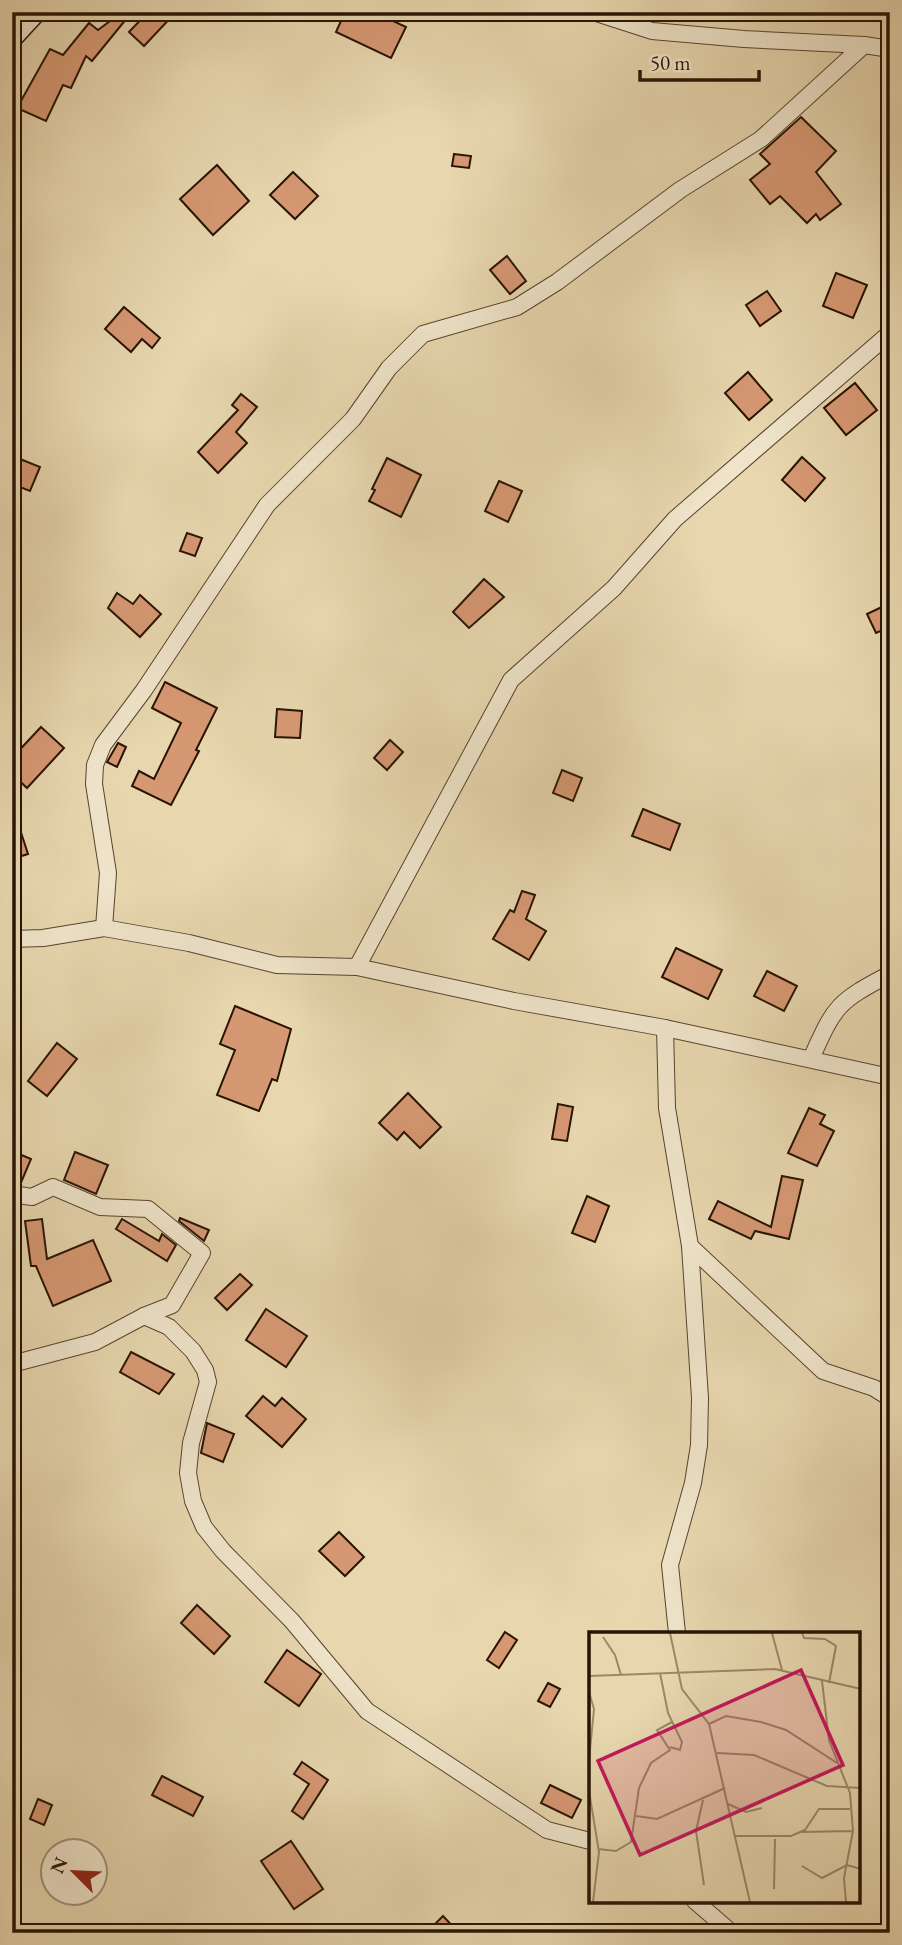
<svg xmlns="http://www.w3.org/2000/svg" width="902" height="1945" viewBox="0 0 902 1945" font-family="'EB Garamond',serif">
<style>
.building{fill:#d69873;stroke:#291404;stroke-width:2}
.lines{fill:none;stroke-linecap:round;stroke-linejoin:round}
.street-casing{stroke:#58442e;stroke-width:18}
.secondary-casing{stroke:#291404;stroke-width:24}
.street{stroke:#efe4ca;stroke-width:16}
.secondary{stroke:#efe4ca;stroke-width:21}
.inset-road{fill:none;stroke:#9b886a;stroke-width:2}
.view{fill:#c2185b;fill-opacity:0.15;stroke:#c2185b;stroke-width:3.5}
.inset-edge{fill:none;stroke:#291404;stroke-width:3.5}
</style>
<rect width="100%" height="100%" fill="#e7d6ae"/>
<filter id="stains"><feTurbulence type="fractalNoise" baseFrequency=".00286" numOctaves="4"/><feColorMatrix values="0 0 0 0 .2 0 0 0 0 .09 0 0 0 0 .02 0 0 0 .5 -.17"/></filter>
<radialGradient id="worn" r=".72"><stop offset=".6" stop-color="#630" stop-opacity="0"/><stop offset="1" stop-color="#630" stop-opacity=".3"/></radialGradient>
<g class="building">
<path d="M122 12H132L92 61 86 56 71 88 63 85 46 121 17 108 50 49 63 55 89 23 98 30Z"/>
<path d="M148 12H176L144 46 129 32Z"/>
<path d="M345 12H374L406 27 391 58 336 32Z"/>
<path d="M801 117 836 151 816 172 841 204 820 220 816 214 807 223 780 196 770 204 750 180 770 164 760 154Z"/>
<path d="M454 154 471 156 469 168 452 166Z"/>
<path d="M217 165 249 201 213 235 180 199Z"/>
<path d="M293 172 318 196 295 219 270 195Z"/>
<path d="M507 256 526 281 510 294 490 270Z"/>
<path d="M836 273 867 285 853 318 823 306Z"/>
<path d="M767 291 781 311 760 326 746 305Z"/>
<path d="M124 307 160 338 152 348 142 339 131 352 105 329Z"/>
<path d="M748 372 772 400 749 420 725 393Z"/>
<path d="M855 383 877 410 846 435 824 408Z"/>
<path d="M241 394 257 407 236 432 247 443 218 473 198 452 238 410 232 405Z"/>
<path d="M802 457 825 478 805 501 782 480Z"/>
<path d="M387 458 421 475 401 517 369 501 375 490 372 489Z"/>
<path d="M20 459 40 467 30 491 12 484Z"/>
<path d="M499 481 522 491 508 522 485 511Z"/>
<path d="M187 533 202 538 195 556 180 551Z"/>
<path d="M484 579 504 597 469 628 453 612Z"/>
<path d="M117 593 133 604 140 595 161 614 140 637 108 608Z"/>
<path d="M884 606 890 627 876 633 867 614Z"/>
<path d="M165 682 217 708 196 750 199 751 171 805 132 786 139 771 154 779 181 723 152 708Z"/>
<path d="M277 709 302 711 300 738 275 737Z"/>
<path d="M41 727 64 748 27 788 12 774V758Z"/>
<path d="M390 740 403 752 387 770 374 758Z"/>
<path d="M118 743 126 747 117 767 107 762Z"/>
<path d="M562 770 582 778 573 801 553 793Z"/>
<path d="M643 809 680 824 670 850 632 836Z"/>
<path d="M15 814 28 854 12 859V815Z"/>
<path d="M522 891 535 895 526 919 546 931 529 960 493 939 510 910 514 912Z"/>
<path d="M676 948 722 970 708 999 662 977Z"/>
<path d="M767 971 797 986 784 1011 754 996Z"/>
<path d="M235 1006 291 1029 277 1081 272 1079 259 1111 217 1095 235 1050 220 1044Z"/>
<path d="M57 1043 77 1059 47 1096 28 1081Z"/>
<path d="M408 1093 441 1127 420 1148 404 1132 397 1140 379 1123Z"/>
<path d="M558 1104 573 1107 567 1141 552 1139Z"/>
<path d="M809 1108 825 1115 820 1124 834 1131 817 1166 788 1153Z"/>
<path d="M12 1151 31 1159 20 1185 12 1184Z"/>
<path d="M75 1152 108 1165 96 1194 64 1180Z"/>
<path d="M782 1176 803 1180 789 1239 755 1231 751 1239 709 1219 718 1201 771 1227Z"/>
<path d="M587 1196 609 1206 595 1242 572 1233Z"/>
<path d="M180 1218 209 1230 204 1241 179 1221Z"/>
<path d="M42 1219 47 1259 93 1240 111 1281 53 1306 36 1266H31L25 1221Z"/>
<path d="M122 1219 159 1241 162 1234 176 1245 167 1261 116 1229Z"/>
<path d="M240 1274 252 1285 227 1310 215 1298Z"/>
<path d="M266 1309 307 1336 286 1367 246 1340Z"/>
<path d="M131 1352 174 1374 159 1394 120 1372Z"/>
<path d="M263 1396 275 1406 282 1398 306 1419 282 1447 246 1416Z"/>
<path d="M207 1423 234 1434 223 1462 201 1453Z"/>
<path d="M339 1532 364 1557 345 1576 319 1551Z"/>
<path d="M197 1605 230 1636 214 1654 181 1623Z"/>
<path d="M505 1632 517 1640 499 1668 487 1660Z"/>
<path d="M287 1650 321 1674 299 1706 265 1682Z"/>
<path d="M548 1683 560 1689 550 1707 538 1701Z"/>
<path d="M302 1762 328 1780 303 1819 292 1811 309 1784 294 1774Z"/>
<path d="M162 1776 203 1797 193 1816 152 1795Z"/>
<path d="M550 1785 581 1800 572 1818 541 1803Z"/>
<path d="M38 1799 52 1805 44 1825 30 1819Z"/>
<path d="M291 1841 323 1889 294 1909 261 1861Z"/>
<path d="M443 1916 459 1933H426Z"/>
</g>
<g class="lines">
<g class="street-casing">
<g id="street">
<path d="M593 12 652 31 744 39 864 45 890 49"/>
<path d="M104 928 108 873 94 784 95 765 103 745 144 690 267 505 353 419 389 368 423 334 517 307 557 282 680 190 761 139 864 45"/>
<path d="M12 939 43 938 104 928 189 943 277 965 357 967 514 1001 665 1028 890 1077"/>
<path d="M357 967 511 680 614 588 675 519 890 333"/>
<path d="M665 1028 667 1108 690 1246 700 1398 699 1445 693 1483 670 1565 677 1633"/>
<path d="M811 1059C835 1005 837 1002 890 974"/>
<path d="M12 1194 32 1197 53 1187 100 1207 148 1209 202 1253 172 1305 144 1316"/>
<path d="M690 1246 823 1371 874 1388 890 1398"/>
<path d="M12 1364 95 1342 144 1316 169 1327 193 1351 205 1370 208 1382 191 1443 188 1473 193 1501 204 1527 223 1551 292 1621 367 1711 547 1830 590 1841"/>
<path d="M695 1901 732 1933"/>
</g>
</g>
<g class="secondary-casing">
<path id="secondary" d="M12 37 35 12"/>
</g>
<use href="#street" class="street"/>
<use href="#secondary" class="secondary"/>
</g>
<g transform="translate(589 1632)">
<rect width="271" height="271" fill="#e7d6ae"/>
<path class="inset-road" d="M81 1 93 57 120 92 161 270M183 1 193 38M213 1 215 6 236 7 247 14 240 51M14 5 26 23 32 43M71 41 79 81 93 110 91 118 81 115M0 44 186 37 272 57M233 49 240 108 261 161 264 199 255 246 257 270M0 60 5 77 0 128M120 92 137 84 172 90 197 98 248 131M128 121 165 123 238 154 272 156M0 159 10 220 4 270M114 168 107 199 115 253M139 172 157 180 173 176M47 184 68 187 136 156M213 200 264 199M146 204H202L216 198 230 177H261M9 217 27 219 42 210 50 156 62 131 81 118 68 98 83 90M213 234 233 246 258 233 272 237M185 257 186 207"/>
<path class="view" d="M212 38 254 133 51 223 9 129Z"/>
<rect width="271" height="271" class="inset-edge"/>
</g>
<rect width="902" height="1945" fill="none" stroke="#e7d6ae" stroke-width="42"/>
<rect x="14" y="14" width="874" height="1917" fill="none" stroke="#291404" stroke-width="3.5"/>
<rect x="21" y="21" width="860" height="1903" fill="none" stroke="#291404" stroke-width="2"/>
<g transform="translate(74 1872) rotate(294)"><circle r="33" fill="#efe4ca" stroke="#a0917b" stroke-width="2"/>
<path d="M0-5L12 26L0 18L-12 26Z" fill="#8f2418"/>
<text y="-10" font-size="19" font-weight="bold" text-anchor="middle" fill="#291404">N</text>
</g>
<path d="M640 70v10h119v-10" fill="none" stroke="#291404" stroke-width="3.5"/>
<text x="650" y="70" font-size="21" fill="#291404" stroke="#efe4ca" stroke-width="5" paint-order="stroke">50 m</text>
<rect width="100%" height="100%" filter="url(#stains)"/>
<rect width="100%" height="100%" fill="url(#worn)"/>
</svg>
